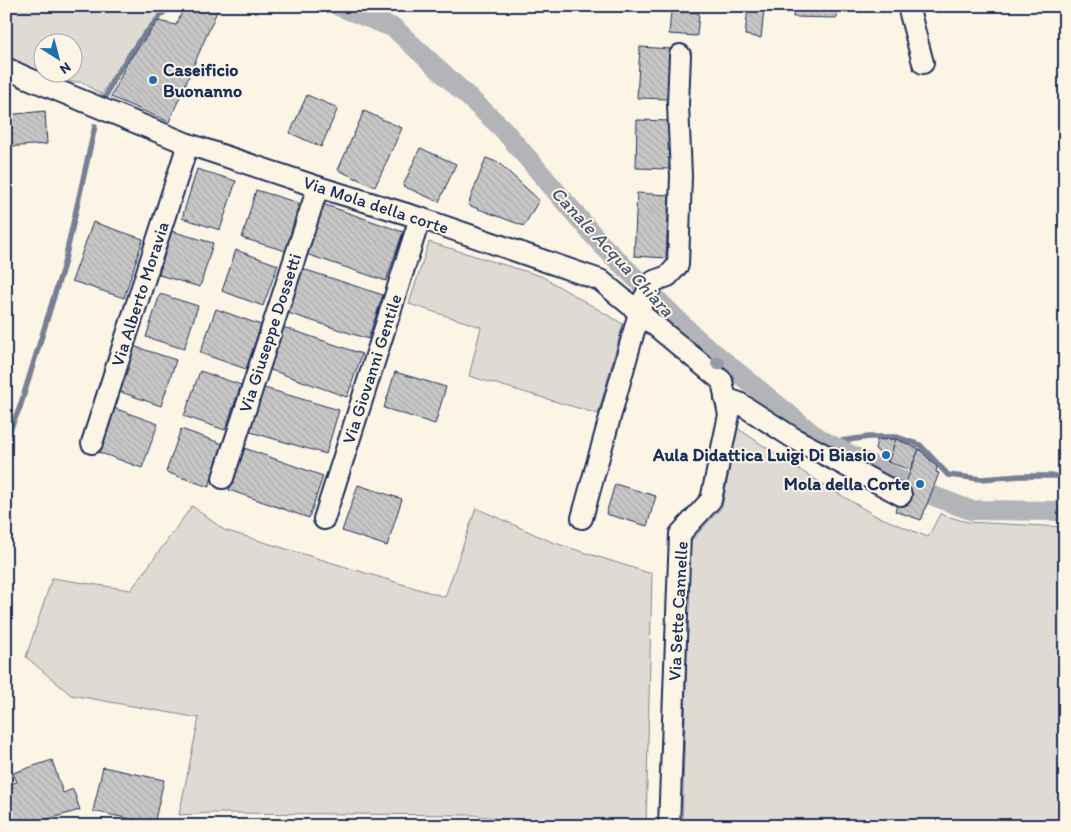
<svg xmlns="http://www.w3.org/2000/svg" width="1071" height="832" viewBox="0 0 1071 832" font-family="Itim,sans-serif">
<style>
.grass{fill:#dfdbd4;stroke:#7d8599;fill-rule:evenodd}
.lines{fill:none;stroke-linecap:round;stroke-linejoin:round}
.stream{stroke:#767f94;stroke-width:5.5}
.canal{stroke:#b2b4b8;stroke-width:20}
.building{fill:url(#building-back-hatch);stroke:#1b2f5e}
.minor-casing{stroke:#1b2f5e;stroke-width:24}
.minor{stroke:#fcf5e5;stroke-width:20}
.tree{fill:#969ba8}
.poi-dot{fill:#1f6fb2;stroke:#fcf5e5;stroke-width:2}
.labels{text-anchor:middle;stroke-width:4;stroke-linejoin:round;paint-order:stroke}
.poi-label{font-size:18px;font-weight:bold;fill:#1b2f5e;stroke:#fcf5e5;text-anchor:end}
.street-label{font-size:18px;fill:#1b2f5e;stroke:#fcf5e5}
.water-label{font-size:19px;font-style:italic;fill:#485779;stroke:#fcf5e5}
</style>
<defs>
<pattern id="building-back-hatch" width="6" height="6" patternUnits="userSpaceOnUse" patternTransform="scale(1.25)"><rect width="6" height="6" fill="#c8c7c6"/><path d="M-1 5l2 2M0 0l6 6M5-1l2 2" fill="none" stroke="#ababac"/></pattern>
</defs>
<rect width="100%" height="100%" fill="#fcf5e5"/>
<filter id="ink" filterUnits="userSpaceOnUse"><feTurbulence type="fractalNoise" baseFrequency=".02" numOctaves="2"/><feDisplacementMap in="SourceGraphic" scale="10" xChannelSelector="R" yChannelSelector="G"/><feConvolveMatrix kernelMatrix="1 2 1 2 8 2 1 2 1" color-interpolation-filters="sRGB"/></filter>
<g filter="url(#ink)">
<g class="grass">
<path d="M6 6H166L137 40 111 78 102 95 82 82H61L6 62ZM42 42H72V72H42Z"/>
<path d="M429 242 541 276 623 324 598 414 469 376 481 327 409 304Z"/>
<path d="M737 428 803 472 874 515 928 537 940 514 967 522 1065 527V826H682L690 542 722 507Z"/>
<path d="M192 506 224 530 445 597 476 508 552 542 652 574 646 826H546L474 815 214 813 179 815 199 718 71 695 26 657 52 578 131 590Z"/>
</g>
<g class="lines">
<g class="stream">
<path d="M106 96 113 80 139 41 169 6"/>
<path d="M6 439 20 407 64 264 95 126"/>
<path d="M827 443 869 437H897L920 445 948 475 981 479 1021 476H1065"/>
</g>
<g class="canal">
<path d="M338 6 394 28 502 128 600 243 697 339 814 435 827 443 903 481"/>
<path d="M931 495 970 510 1065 511"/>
</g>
</g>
<g class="building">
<path d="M185 6H211L218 9 169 122 111 97 127 63 158 21 176 25Z"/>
<path d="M793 6H837V18L793 17Z"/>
<path d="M748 8 764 10 761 38 745 35Z"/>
<path d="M671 11 699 13 697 36 669 34Z"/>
<path d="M640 47 672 49 669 99 637 98Z"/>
<path d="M307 95 338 108 321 147 290 133Z"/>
<path d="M45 111 47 144 6 147V115Z"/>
<path d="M364 111 402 128 375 187 338 170Z"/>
<path d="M637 120 671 121 669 169 636 168Z"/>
<path d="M420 148 456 164 439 202 403 186Z"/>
<path d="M486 158 499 163 539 200 524 226 468 205Z"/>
<path d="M197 169 236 181 220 230 182 218Z"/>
<path d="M256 190 299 203 286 251 242 238Z"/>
<path d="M637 193 669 195 666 258 634 256Z"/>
<path d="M323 204 403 232 386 281 306 254Z"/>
<path d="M93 222 143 239 124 298 72 281Z"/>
<path d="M171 231 213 243 200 287 159 275Z"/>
<path d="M236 250 278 265 263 306 222 291Z"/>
<path d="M303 269 383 295 368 339 288 313Z"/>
<path d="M160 294 198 306 184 349 146 337Z"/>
<path d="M216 309 261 325 246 369 200 353Z"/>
<path d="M283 327 362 354 347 397 268 369Z"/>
<path d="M133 346 176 360 161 406 118 391Z"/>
<path d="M200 371 241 385 225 430 184 416Z"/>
<path d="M395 372 446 387 435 424 384 408Z"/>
<path d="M261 387 339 410 326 454 247 431Z"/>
<path d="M114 408 158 424 142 468 98 452Z"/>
<path d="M181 429 223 444 209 487 166 472Z"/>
<path d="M896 439 919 449 910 470 888 462Z"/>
<path d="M896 439 888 462 875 449 877 440Z"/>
<path d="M244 448 323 476 309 518 229 490Z"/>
<path d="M919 449 937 467 936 472 939 473 921 520 895 511Z"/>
<path d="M615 484 656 496 647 526 606 514Z"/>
<path d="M358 485 402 499 387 546 342 531Z"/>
<path d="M52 760 63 793 73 789 80 810 24 826H13L6 806V785L17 782 13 773Z"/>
<path d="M103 767 164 780 154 824 93 811Z"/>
</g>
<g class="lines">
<g class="minor-casing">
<g id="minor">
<path d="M908 6 923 63"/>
<path d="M6 68 25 77 188 144 318 187 420 218 600 280 722 381 729 415 711 500 680 534 669 826"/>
<path d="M725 398 739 403 795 439 901 495"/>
<path d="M92 443 188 144"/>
<path d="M223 478 318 187"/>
<path d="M582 518 642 302 654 281 668 276 678 265 681 176 678 104 680 55"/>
<path d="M324 519 420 218"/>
</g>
</g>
<use href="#minor" class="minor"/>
</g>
<circle class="tree" cx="718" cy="363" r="7"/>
</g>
<g class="poi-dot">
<circle cx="153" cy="80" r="5"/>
<circle cx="886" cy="455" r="5"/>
<circle cx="920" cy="484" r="5"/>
</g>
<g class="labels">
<g class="poi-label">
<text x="163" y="76" text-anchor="start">Caseificio<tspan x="163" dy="21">Buonanno</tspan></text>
<text x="876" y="461">Aula Didattica Luigi Di Biasio</text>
<text x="910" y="490">Mola della Corte</text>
</g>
<g class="street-label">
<text transform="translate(376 205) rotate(18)" y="6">Via Mola della corte</text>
<text transform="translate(140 294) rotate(-72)" y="6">Via Alberto Moravia</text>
<text transform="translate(270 333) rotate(-72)" y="6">Via Giuseppe Dossetti</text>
<text transform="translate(372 369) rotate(-72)" y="6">Via Giovanni Gentile</text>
<text transform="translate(678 611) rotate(-87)" y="6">Via Sette Cannelle</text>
</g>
<g class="water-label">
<text transform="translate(613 251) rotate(47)" y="7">Canale Acqua Chiara</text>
</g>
</g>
<rect width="1071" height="832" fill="none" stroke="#fcf5e5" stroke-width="25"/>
<rect x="12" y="12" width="1046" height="807" fill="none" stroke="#1b2f5e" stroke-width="2" filter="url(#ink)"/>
<g transform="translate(58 58) rotate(144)"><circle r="24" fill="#fcf5e5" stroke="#a2a6af"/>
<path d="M0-4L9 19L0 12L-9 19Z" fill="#1f6fb2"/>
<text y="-8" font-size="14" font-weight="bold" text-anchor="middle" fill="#1b2f5e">N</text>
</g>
</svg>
